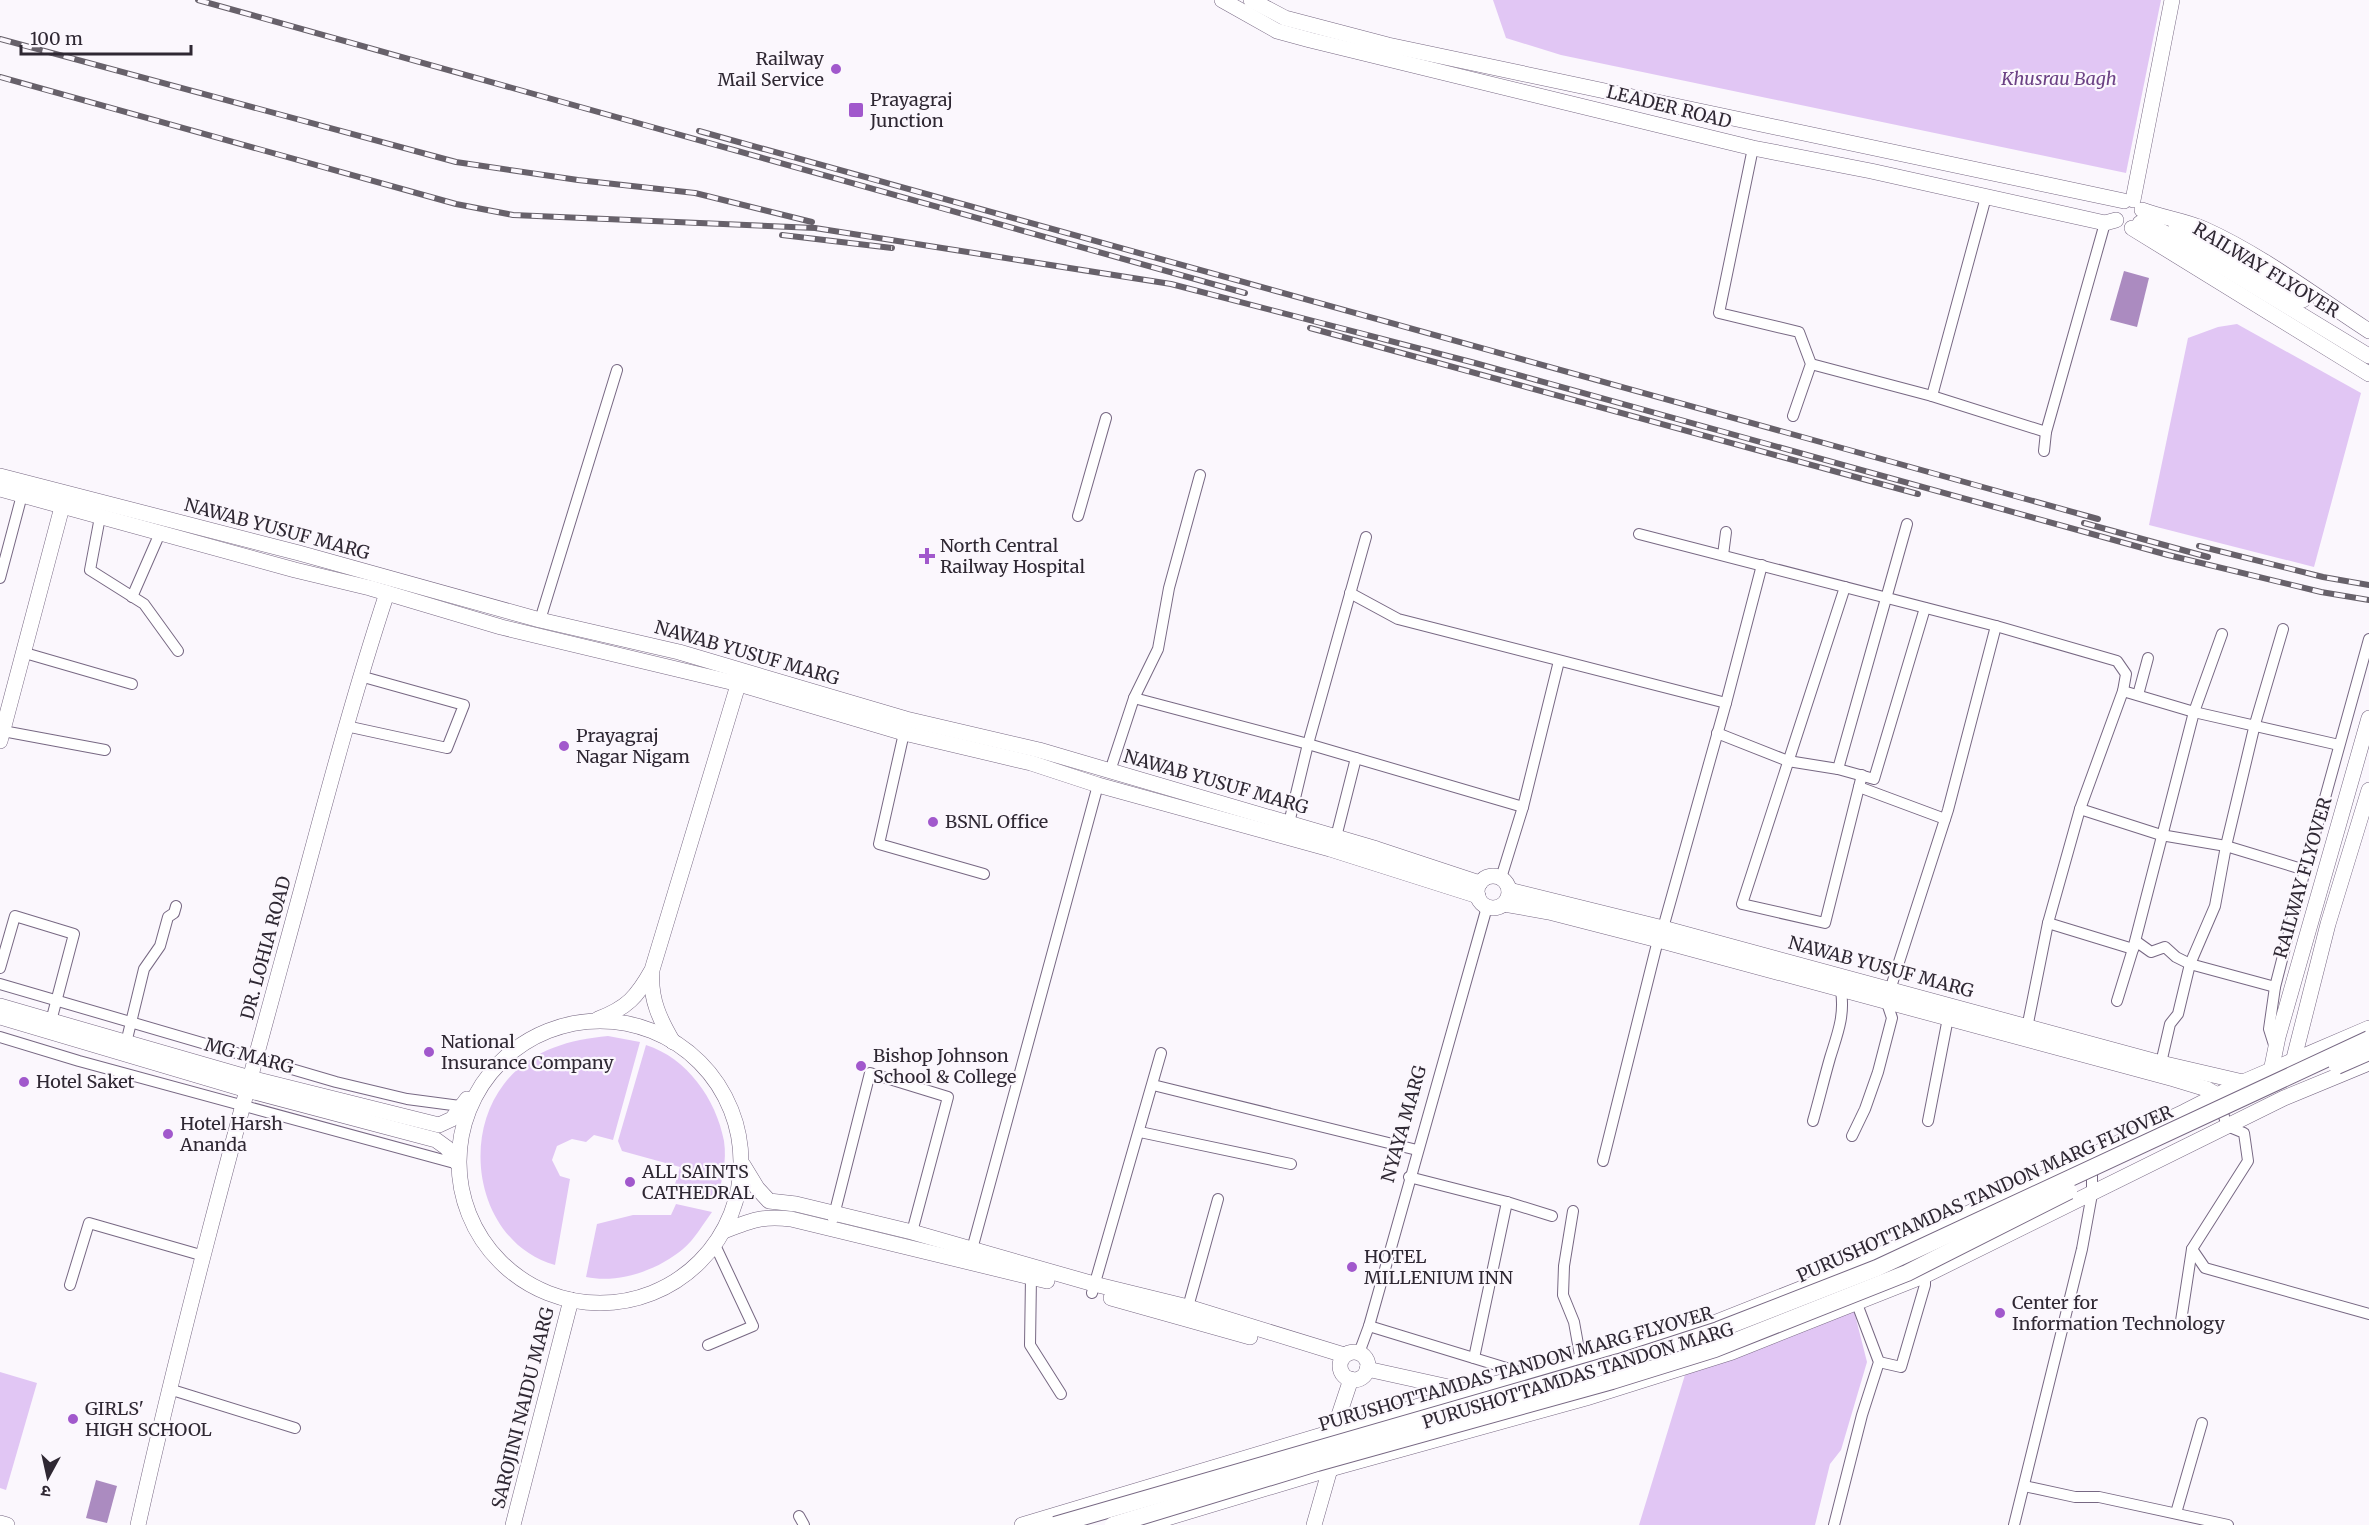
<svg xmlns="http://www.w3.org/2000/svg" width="2369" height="1525" viewBox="0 0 2369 1525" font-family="Merriweather,'Noto Sans Devanagari',serif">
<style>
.green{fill:#e1c6f4}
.water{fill:#ab8bc0}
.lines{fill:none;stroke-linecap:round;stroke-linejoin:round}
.street-casing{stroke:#776883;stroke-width:12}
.secondary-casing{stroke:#776883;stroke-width:16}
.street{stroke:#fff;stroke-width:10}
.secondary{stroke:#fff;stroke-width:15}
.rail-casing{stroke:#67616a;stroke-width:6}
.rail{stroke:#fbf7fd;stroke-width:4;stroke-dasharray:11;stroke-linecap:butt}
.primary-bridge-casing{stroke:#776883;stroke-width:18;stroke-linecap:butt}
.primary-bridge{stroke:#fff;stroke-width:16}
.poi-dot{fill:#a158cc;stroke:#fbf7fd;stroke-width:2}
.labels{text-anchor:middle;stroke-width:4.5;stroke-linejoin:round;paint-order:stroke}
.poi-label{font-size:18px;fill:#2f2833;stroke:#fbf7fd;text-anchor:start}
.park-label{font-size:18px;font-style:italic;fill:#6b4184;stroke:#fbf7fd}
.street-label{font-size:18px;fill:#2f2833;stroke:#fbf7fd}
</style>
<rect width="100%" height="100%" fill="#fbf7fd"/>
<g class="green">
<path d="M1493 0H2161L2126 173 1561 55 1506 38Z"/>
<path d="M2237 324 2361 393 2314 567 2149 525 2188 338 2218 327Z"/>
<path d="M608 1036 640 1042 613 1140 594 1135 586 1142 572 1139 557 1146 552 1160 560 1176 570 1179 555 1265C480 1244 459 1142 504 1084 530 1050 568 1040 608 1036Z"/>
<path d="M646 1045C687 1058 716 1099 724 1141 727 1161 722 1181 717 1200L673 1191 680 1167 622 1151 618 1141Z"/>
<path d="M676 1204 712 1212C703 1224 695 1239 683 1249 658 1270 619 1284 586 1277L597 1224 633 1215H671Z"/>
<path d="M1851 1299 1867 1362 1841 1450 1830 1464 1815 1525H1639L1688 1365Z"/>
<path d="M0 1372 37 1383 6 1490 0 1488Z"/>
</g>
<g class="water">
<path d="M2124 271 2149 278 2137 327 2110 320Z"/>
<path d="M96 1480 117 1486 107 1523 86 1518Z"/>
</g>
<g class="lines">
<g class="street-casing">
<g id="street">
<path d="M1753 148 1719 313 1799 332 1811 364 1793 416"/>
<path d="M1811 364 1932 396 2046 432"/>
<path d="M1932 396 1986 197"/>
<path d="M2044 451 2046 432 2105 223"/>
<path d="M1078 516 1106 418"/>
<path d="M100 517 90 570 144 604 178 651"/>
<path d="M1639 534 1996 626 2117 661 2126 674 2123 691 2080 809 2048 923 2027 1028"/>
<path d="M1723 555 1726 532"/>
<path d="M0 578 22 495"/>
<path d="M1845 587 1742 904 1825 923 1862 775"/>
<path d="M1350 593 1398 619 1726 703"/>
<path d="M132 597 160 533"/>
<path d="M540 620 617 370"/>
<path d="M25 653 132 684"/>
<path d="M2123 691 2194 712 2339 745"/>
<path d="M2138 695 2148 658"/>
<path d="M1134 698 1308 744 1523 807"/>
<path d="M346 726 447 748 464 705 360 676"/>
<path d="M3 731 105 750"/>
<path d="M904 733 879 844 984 874"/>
<path d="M1717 733 1788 761 1838 769 1874 779 1925 608"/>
<path d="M1838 769 1907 524"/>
<path d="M1110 771 1134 698 1158 649 1169 588 1200 475"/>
<path d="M1859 787 1945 819"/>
<path d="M2080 809 2161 835 2226 846 2305 870"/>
<path d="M1289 823 1308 744 1366 537"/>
<path d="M1336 837 1356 758"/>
<path d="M1501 878 1523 807 1559 661"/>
<path d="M2048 923 2133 949 2137 942 2151 952 2165 947 2176 957 2190 964 2275 987"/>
<path d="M1663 928 1726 703 1762 565"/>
<path d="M0 968 15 916 74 934 51 1021"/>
<path d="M0 984 336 1082 407 1099 460 1106"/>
<path d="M1890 990 1948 810 1996 626"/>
<path d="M2117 1001 2133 949 2194 712 2222 634"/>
<path d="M0 1037 79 1061 458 1164"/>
<path d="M126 1043 144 969 160 946 168 917 174 913 176 906"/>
<path d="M2275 1048 2269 1029 2275 987 2305 870 2369 639"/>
<path d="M2161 1063 2170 1024 2178 1014 2190 964 2215 906 2226 846 2255 724 2283 629"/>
<path d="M1153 1085 1417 1150"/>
<path d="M2220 1104 2227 1126 2244 1133 2248 1161 2192 1249 2205 1268 2369 1314"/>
<path d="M1813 1121C1819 1100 1824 1079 1830 1058 1837 1035 1845 1016 1841 991"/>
<path d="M1928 1121 1948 1018"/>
<path d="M1140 1132 1291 1164"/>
<path d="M1852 1136 1865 1109 1878 1072 1892 1018 1887 1003"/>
<path d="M1603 1161 1658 940"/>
<path d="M1409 1177 1507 1202 1552 1216"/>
<path d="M1573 1211 1564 1266 1563 1295 1574 1322 1581 1361"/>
<path d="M833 1219 870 1073 948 1097 912 1232"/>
<path d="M971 1253 1098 785"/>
<path d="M1031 1277 1030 1345 1061 1394"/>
<path d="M70 1285 89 1223 204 1256"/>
<path d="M1092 1293 1161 1053"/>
<path d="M1188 1307 1218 1199"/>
<path d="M2181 1321 2192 1249"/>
<path d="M1369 1326 1526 1374"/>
<path d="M708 1345 753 1326 715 1245"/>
<path d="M1359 1353 1369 1326 1487 907"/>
<path d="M1474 1358 1507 1202"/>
<path d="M1879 1362 1901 1367 1925 1285V1270"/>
<path d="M169 1389 295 1428"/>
<path d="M2024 1486 2075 1497H2099L2228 1525"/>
<path d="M2176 1513 2202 1423"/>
<path d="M799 1516 804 1525"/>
<path d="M1834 1525 1862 1415 1879 1362 1854 1296"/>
<path d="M2014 1525 2082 1249 2092 1194V1163"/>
</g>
</g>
<g class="secondary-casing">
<g id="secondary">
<path d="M1222 0 1277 31 1310 40 1753 148 1871 171 2105 223 2116 220"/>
<path d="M1251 0 1285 18 1388 45 2124 201"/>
<path d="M2133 200 2172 0"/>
<path d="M2142 210C2163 218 2183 220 2204 229 2262 255 2315 296 2369 331"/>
<path d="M2140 223 2154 227 2183 243 2369 356"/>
<path d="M2176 227 2303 300"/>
<path d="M2132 228 2369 374"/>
<path d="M0 476 299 553 540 620 679 652 906 719 1039 750 1377 849 1480 883"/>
<path d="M0 489 295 570 370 588 501 627 739 684 904 733 1031 763 1098 785 1330 849 1478 896"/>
<path d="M0 741 62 507"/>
<circle cx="1493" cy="892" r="16"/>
<path d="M1509 890 1663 928 2161 1063 2243 1082"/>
<path d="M1504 904 1549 912 1658 940 2174 1079 2207 1089 2217 1095"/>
<path d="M652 973C650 999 660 1020 673 1042"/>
<path d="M0 1006 250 1078 439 1125 452 1119 467 1099"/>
<path d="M0 1017 247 1090 436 1140 447 1148 458 1164"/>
<path d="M598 1019C627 1008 637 997 652 970L741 675"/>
<circle cx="600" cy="1162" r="141"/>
<path d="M2292 1066 2328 924 2369 790"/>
<path d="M2270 1076 2278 1037 2369 718"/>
<path d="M743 1165 757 1188 769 1201 796 1204 912 1232 1094 1284 1188 1307 1344 1355"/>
<path d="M724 1231C752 1220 761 1216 791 1219L1047 1281"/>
<path d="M1111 1298 1250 1337"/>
<circle cx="1354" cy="1366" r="14"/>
<path d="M1367 1369 1467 1391"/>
<path d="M0 1523 7 1525"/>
<path d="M138 1525C180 1336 231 1148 282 961 316 838 347 714 387 593"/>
<path d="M513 1525 571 1300"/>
<path d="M1022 1525 1469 1391 1709 1325 1843 1272 2184 1112 2243 1082 2369 1028"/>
<path d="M1144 1525 1330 1469 1586 1398 1732 1352 1926 1275 2284 1098 2369 1063"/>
<path d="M1314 1525 1330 1469 1333 1433 1351 1379"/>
</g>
</g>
<use href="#street" class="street"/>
<use href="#secondary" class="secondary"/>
<g class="rail-casing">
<g id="rail">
<path d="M198 0 1245 293"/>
<path d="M0 39 456 162 578 180 695 193 812 222"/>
<path d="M0 77 456 204 513 215 815 228 1171 284 1475 363 2168 555 2321 592 2369 600"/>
<path d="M699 131 2098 519"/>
<path d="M782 235 892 248"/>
<path d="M1310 328 1918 494"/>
<path d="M2084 523 2208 557"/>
<path d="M2199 546 2323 577 2369 585"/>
</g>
</g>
<use href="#rail" class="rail"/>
<g class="primary-bridge-casing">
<g id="primary-bridge">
<path d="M2337 1066 2369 1052"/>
<path d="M1055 1525 1619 1362 1718 1330 1877 1268 2369 1039"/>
<path d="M1113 1525 1317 1463 1612 1381 1715 1349 1907 1273 2069 1191"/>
</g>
</g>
<use href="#primary-bridge" class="primary-bridge"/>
</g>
<g class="poi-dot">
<circle cx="836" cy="69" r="6"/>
<rect x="848" y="102" width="16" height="16" rx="3"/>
<path d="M924 547h6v6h6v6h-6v6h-6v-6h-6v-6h6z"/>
<circle cx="564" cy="746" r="6"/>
<circle cx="933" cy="822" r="6"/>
<circle cx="429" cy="1052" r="6"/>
<circle cx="861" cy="1066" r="6"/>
<circle cx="24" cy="1082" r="6"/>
<circle cx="168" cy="1134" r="6"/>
<circle cx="630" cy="1182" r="6"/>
<circle cx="1352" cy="1267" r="6"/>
<circle cx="2000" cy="1313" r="6"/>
<circle cx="73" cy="1419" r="6"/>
</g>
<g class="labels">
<g class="poi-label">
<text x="824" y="65" text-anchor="end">Railway<tspan x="824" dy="21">Mail Service</tspan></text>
<text x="870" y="106">Prayagraj<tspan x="870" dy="21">Junction</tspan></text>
<text x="940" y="552">North Central<tspan x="940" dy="21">Railway Hospital</tspan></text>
<text x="576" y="742">Prayagraj<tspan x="576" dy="21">Nagar Nigam</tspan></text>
<text x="945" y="828">BSNL Office</text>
<text x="441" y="1048">National<tspan x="441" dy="21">Insurance Company</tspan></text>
<text x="873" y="1062">Bishop Johnson<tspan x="873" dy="21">School &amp; College</tspan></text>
<text x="36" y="1088">Hotel Saket</text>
<text x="180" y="1130">Hotel Harsh<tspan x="180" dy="21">Ananda</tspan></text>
<text x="642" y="1178">ALL SAINTS<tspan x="642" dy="21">CATHEDRAL</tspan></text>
<text x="1364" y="1263">HOTEL<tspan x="1364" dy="21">MILLENIUM INN</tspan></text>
<text x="2012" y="1309">Center for<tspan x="2012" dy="21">Information Technology</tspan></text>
<text x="85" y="1415">GIRLS'<tspan x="85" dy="21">HIGH SCHOOL</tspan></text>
</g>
<g class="park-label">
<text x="2059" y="85">Khusrau Bagh</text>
</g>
<g class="street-label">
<text transform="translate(1669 107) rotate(14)" y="6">LEADER ROAD</text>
<text transform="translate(2266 270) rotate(31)" y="6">RAILWAY FLYOVER</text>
<text transform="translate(277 529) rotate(15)" y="6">NAWAB YUSUF MARG</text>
<text transform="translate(747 653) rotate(16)" y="6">NAWAB YUSUF MARG</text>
<text transform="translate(1216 782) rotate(16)" y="6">NAWAB YUSUF MARG</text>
<text transform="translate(2303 878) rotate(-74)" y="6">RAILWAY FLYOVER</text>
<text transform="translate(266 948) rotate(-75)" y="6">DR. LOHIA ROAD</text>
<text transform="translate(1881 967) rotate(15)" y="6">NAWAB YUSUF MARG</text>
<text transform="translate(249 1056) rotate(15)" y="6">MG MARG</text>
<text transform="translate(1404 1124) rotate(-74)" y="6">NYAYA MARG</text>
<text transform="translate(1985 1194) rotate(-24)" y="6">PURUSHOTTAMDAS TANDON MARG FLYOVER</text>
<text transform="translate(1516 1369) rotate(-16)" y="6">PURUSHOTTAMDAS TANDON MARG FLYOVER</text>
<text transform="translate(1578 1376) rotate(-17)" y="6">PURUSHOTTAMDAS TANDON MARG</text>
<text transform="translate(523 1408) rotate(-76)" y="6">SAROJINI NAIDU MARG</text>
</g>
</g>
<g transform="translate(48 1477) rotate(188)" stroke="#fbf7fd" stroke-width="4.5" paint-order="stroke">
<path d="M0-4.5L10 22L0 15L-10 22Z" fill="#2f2833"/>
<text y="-9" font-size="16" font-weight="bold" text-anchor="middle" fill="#2f2833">उ</text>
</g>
<path d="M21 45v9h170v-9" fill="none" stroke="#2f2833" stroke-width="3"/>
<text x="30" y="45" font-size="18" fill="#2f2833" stroke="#fbf7fd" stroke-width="4.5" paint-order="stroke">100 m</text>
</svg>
